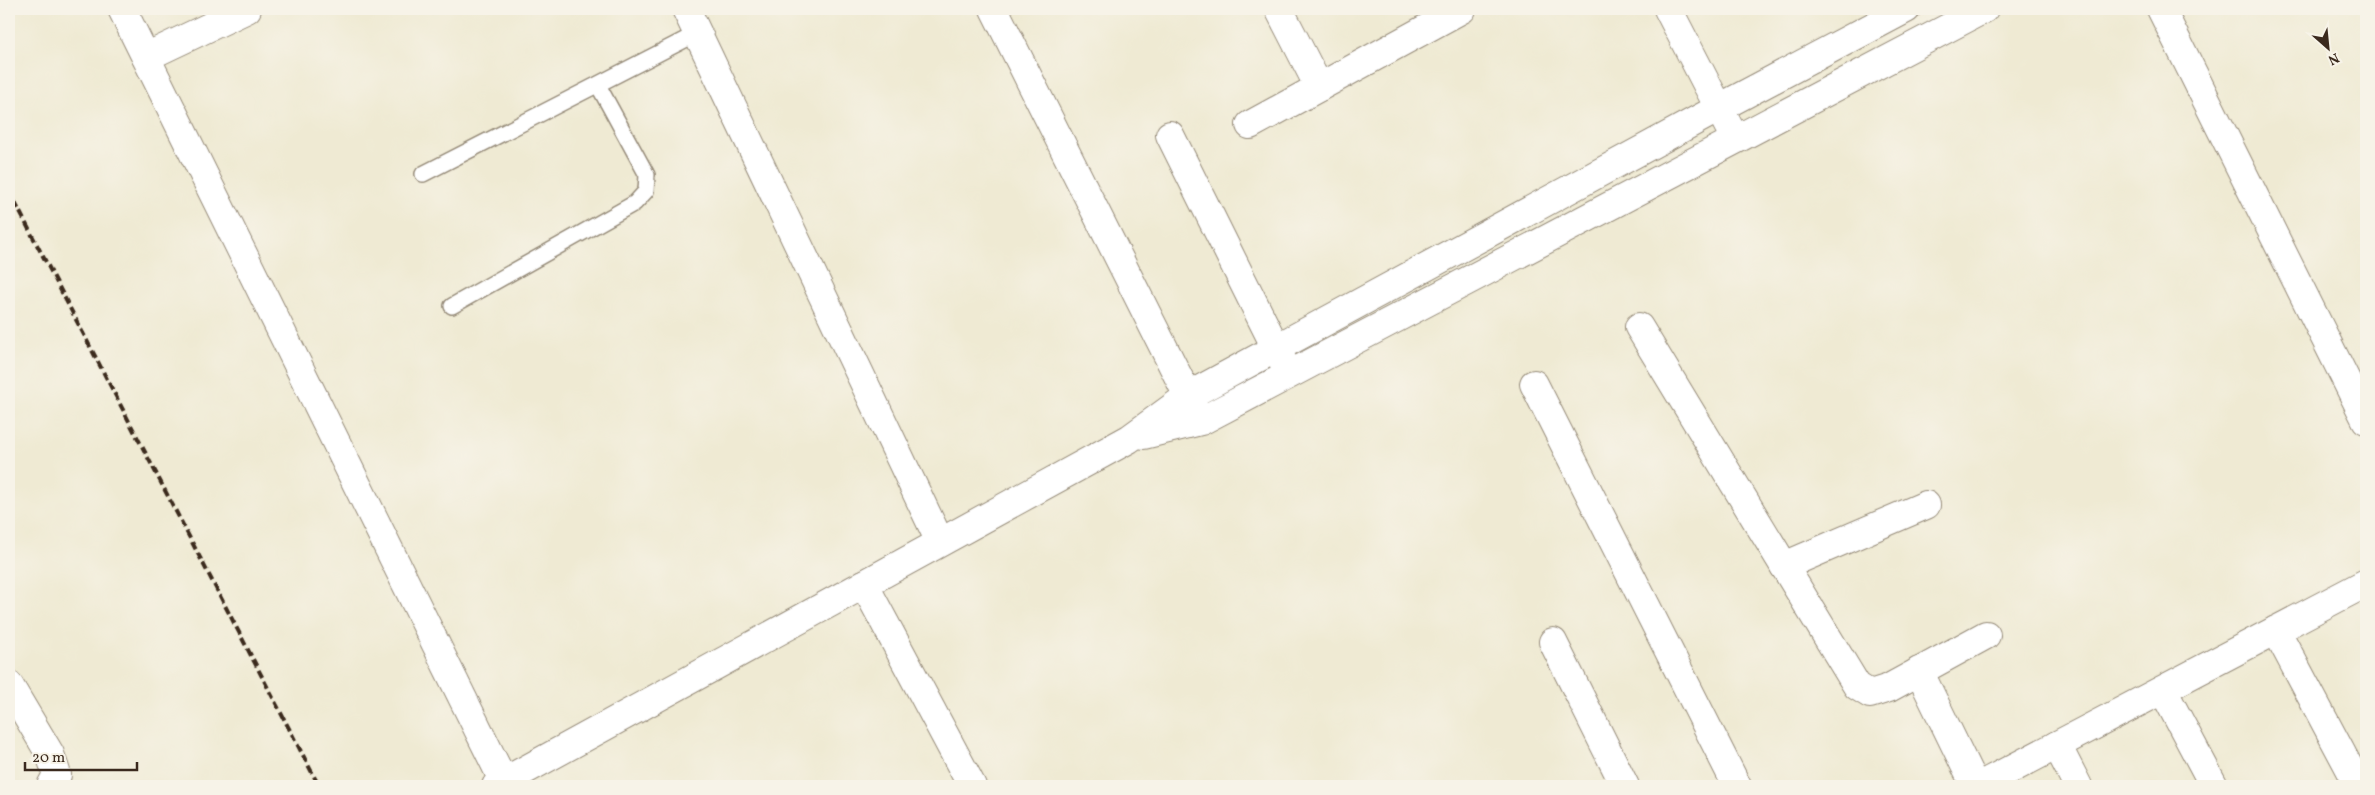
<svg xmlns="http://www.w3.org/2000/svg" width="2375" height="795" viewBox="0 0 2375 795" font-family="Vollkorn,serif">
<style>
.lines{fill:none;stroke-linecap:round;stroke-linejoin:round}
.lane-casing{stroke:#958a78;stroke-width:18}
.street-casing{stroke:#958a78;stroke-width:30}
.secondary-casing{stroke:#958a78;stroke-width:30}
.highway-casing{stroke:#958a78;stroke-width:30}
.lane{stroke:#fff;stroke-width:15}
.street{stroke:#fff;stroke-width:28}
.secondary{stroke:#fff;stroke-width:28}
.highway{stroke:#fff;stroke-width:28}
.rail{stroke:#3b2a1e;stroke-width:4;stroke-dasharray:8 4;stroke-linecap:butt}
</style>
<rect width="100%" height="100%" fill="#f7f3e8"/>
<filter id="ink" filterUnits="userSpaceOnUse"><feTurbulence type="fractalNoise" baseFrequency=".02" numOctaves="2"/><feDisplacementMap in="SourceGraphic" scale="10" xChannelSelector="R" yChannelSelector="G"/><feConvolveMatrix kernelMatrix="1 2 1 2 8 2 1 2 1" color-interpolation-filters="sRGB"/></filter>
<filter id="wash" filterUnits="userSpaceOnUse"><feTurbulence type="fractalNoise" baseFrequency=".0096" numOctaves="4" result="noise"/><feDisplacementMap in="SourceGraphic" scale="20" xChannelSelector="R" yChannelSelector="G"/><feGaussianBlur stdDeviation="1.12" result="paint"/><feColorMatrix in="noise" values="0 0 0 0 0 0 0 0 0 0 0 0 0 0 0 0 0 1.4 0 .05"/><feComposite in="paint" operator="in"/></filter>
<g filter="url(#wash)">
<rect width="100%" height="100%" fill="#efead3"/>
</g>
<g filter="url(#ink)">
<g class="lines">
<g class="lane-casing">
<g id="lane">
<path d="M423 174 698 33"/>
<path d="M452 306 635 203 646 191 647 175 598 85"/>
</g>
</g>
<g class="street-casing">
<g id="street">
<path d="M122 9 504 782"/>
<path d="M994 9 1198 416"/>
<path d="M1279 9 1319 87"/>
<path d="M1668 9 1735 139"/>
<path d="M2161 9 2366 420"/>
<path d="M146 57 247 9"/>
<path d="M1250 125 1462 9"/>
<path d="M1170 135 1287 370"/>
<path d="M1639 327 1857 686 1870 694 1889 688 1986 635"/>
<path d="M1534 384 1737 786"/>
<path d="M1784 566 1926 505"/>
<path d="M2276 630 2359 786"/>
<path d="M1553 642 1625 786"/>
<path d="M1919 671 1975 786"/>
<path d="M9 685 50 754 57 775 51 786"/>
<path d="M2163 690 2214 786"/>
<path d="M2057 745 2078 786"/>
</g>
</g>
<g class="secondary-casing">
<g id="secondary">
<path d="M686 9 940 542"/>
<path d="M864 584 972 786"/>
<path d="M1979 786 2366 583"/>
</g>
</g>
<g class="highway-casing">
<g id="highway">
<path d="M1144 435 1201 421 1984 9"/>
<path d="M496 786 1129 439 1188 396 1719 108 1906 9"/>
</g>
</g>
<use href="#lane" class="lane"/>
<use href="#street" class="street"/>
<use href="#secondary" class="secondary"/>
<use href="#highway" class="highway"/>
<path class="rail" d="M9 191 319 786"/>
</g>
</g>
<rect width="2375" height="795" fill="none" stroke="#f7f3e8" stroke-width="30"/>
<g transform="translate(2328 48) rotate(153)" stroke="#f7f3e8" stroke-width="4" paint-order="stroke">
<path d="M0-4L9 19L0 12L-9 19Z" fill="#3b2a1e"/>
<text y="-8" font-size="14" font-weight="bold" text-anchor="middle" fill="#3b2a1e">N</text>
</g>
<path d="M25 762v8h112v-8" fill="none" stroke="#3b2a1e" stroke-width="2.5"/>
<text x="32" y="762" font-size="15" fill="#3b2a1e" stroke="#f7f3e8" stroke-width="4" paint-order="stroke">20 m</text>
</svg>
